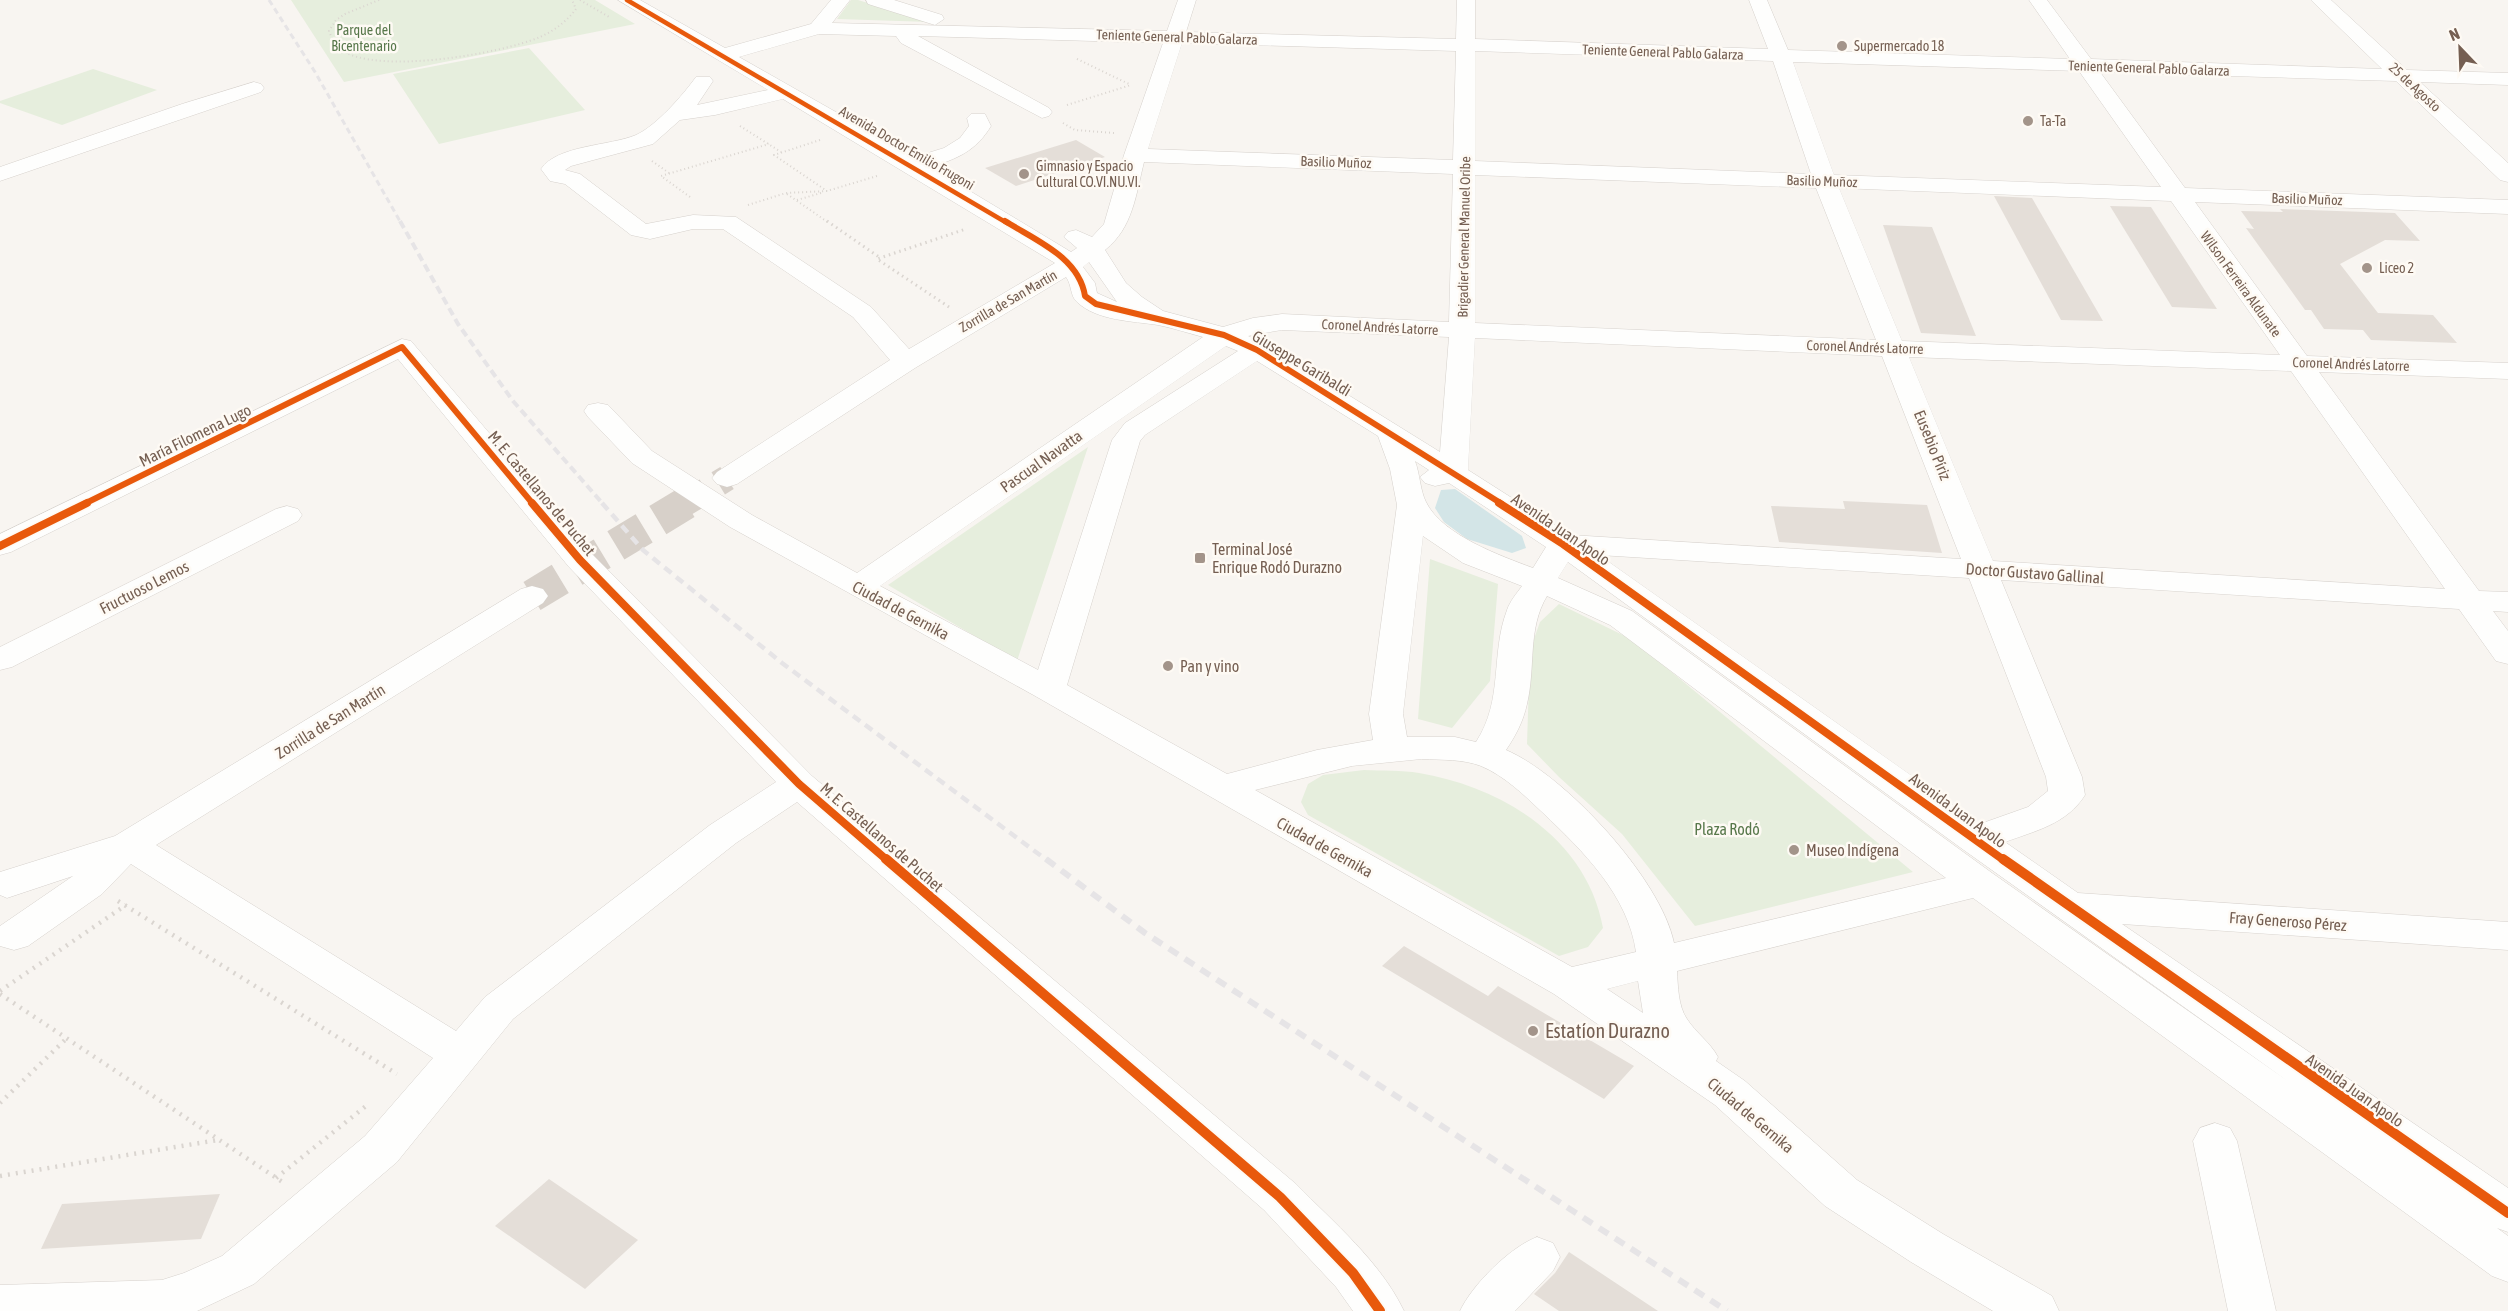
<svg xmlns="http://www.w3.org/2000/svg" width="2508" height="1311" viewBox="0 0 2508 1311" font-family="'Asap Condensed',sans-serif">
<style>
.green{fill:#e6eedd}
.water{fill:#d3e5e7}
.building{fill:#e4ded8}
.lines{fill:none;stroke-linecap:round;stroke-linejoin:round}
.minor-tunnel-far1{stroke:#d7d0c9;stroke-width:26;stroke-dasharray:26 14;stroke-linecap:butt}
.minor-tunnel{stroke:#d7d0c9;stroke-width:33;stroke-dasharray:33 16;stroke-linecap:butt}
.minor-casing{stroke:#d6d1cc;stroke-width:1}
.path-far2{stroke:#dad5d0;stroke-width:2;stroke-dasharray:1 3;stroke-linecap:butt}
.path-far1{stroke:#dad5d0;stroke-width:3;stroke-dasharray:1.5 4;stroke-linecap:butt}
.path{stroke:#dad5d0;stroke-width:4.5;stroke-dasharray:2 6;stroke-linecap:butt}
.minor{fill:#fefefd;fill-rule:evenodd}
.rail-far3{stroke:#e6e4e6;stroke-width:3;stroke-dasharray:6 4;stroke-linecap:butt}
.rail-far2{stroke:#e6e4e6;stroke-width:4;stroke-dasharray:8 4.5;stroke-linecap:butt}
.rail-far1{stroke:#e6e4e6;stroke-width:4.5;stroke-dasharray:9 6;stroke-linecap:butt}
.rail{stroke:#e6e4e6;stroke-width:6;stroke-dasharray:11 8;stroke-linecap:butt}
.cycleway-far3-casing{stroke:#fefaf4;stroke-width:7}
.cycleway-far2-casing{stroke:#fefaf4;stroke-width:9}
.cycleway-far1-casing{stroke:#fefaf4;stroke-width:11}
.cycleway-casing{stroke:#fefaf4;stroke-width:14}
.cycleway-far3{stroke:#e8590c;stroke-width:4.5}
.cycleway-far2{stroke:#e8590c;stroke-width:6}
.cycleway-far1{stroke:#e8590c;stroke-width:8}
.cycleway{stroke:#e8590c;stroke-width:10}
.poi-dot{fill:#a3948a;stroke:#fefaf4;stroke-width:2}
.labels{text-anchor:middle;stroke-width:5;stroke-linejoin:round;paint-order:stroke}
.far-park-label{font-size:14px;fill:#58784b;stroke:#fefaf4}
.far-street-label{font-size:14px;fill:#755f52;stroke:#fefaf4}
.far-poi-label{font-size:14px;fill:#755f52;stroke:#fefaf4;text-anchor:start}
.street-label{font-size:16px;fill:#755f52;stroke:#fefaf4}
.poi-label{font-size:16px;fill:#755f52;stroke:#fefaf4;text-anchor:start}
.park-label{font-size:16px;fill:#58784b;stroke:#fefaf4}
.near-poi-label{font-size:20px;fill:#755f52;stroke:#fefaf4;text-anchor:start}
</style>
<rect width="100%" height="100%" fill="#f8f5f1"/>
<g class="green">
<path d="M291 0H595L635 24 344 82Z"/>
<path d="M851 0H858L930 22 837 19Z"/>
<path d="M529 48 585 110 439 144 393 74Z"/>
<path d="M93 69 157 90 62 125 0 103V101Z"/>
<path d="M1088 447 1017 661 888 585Z"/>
<path d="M1430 559 1498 584 1490 681 1452 728 1418 719Z"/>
<path d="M1559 604 1633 640 1913 872 1695 926 1622 834 1559 777 1527 744 1530 650 1540 622Z"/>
<path d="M1364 770C1382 771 1402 770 1419 773 1503 787 1587 839 1603 928L1588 947 1559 956 1308 815 1301 802 1308 784 1323 775Z"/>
</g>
<path class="water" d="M1455 489 1522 536 1526 548 1512 553 1467 539 1444 522 1435 508 1441 490Z"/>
<g class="building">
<path d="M1076 140 1105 157 1016 186 985 168Z"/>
<path d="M1994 196 2032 198 2103 321 2061 320Z"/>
<path d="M2110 206 2151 207 2217 309 2172 307Z"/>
<path d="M2280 209 2395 213 2420 241 2385 240 2340 264 2378 313 2433 315 2457 343 2371 340 2363 330 2324 329 2311 310H2305L2246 228 2254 229 2241 211 2283 212Z"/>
<path d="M1883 225 1932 227 1976 336 1921 333Z"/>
<path d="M1843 501 1927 505 1942 553 1779 542 1771 506 1845 509Z"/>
<path d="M1404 946 1488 996 1498 986 1634 1066 1604 1099 1382 966Z"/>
<path d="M549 1179 638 1240 585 1289 495 1226Z"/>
<path d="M220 1194 201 1239 41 1249 62 1204Z"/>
<path d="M1569 1252 1658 1311H1559L1534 1294 1555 1273Z"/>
</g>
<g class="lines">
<path class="minor-tunnel-far1" d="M684 504 727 478"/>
<path class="minor-tunnel" d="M532 596 686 503"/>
<g class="minor-casing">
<g id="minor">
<path d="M618 0H640L725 48 811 24 831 0H850L832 23 1167 31 1178 0H1196L1186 32 1456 39 1457 0H1475V39L1768 49 1749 0H1767L1788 50 2070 59 2029 0H2047L2091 59 2382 69 2311 0H2331L2407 70 2508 73V85L2420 82 2508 163V182L2500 180 2396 81 2100 72 2185 188 2508 200V214L2195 202 2307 356 2508 363V379L2319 372 2479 591 2508 592V612L2493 611 2508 631V664L2496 661 2459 609 2001 580 2082 777 2085 795C2067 824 2035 831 2005 842L2078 893 2508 922V950L2122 924 2508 1188V1232L2497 1228 2508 1236V1282L2492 1276 1973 898 1677 971C1678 986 1678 1006 1687 1019 1696 1033 1710 1042 1718 1057L1716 1061 1745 1081 1857 1180 1943 1234 2052 1296 2059 1311H1993L1911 1262 1825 1206 1715 1105 1554 994 1037 697 730 527 632 463 588 417 584 411 588 405 598 403 608 405 652 451 752 515 857 573 1203 337C1188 333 1173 328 1158 325 1133 321 1097 321 1077 302 1070 296 1072 285 1066 277L915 368 737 484 727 487 717 484 712 478 717 472 890 360 853 317 723 229H693L650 239 631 235 565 184 550 181 541 169C557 145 610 146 636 135 656 126 683 95 696 77H710L713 81 697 105 768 90ZM819 34 896 36 901 43 1042 118 1049 116 1052 112 1049 108 918 36 1163 43 1124 155 1104 224 1092 237 1076 230 1068 232 1064 237 1077 248 1071 252 930 167C957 159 976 151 991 126L985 114H971L967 118 969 126 960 138 944 148 915 157 739 57ZM1182 43 1456 51 1453 160 1148 149ZM1475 51 1773 61 1811 174 1475 161ZM1793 62 2079 71 2161 187 1834 175ZM783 99 1055 263 909 349 871 307 736 217 693 215 646 224 580 174 565 170 571 166 653 144 680 120 715 115ZM1144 162 1453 174 1449 322 1282 314 1253 318 1223 327 1163 311 1142 297 1126 283 1105 250C1133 228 1136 194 1144 162ZM1475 175 1816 188 1876 340 1475 323ZM1839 188 2171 201 2280 355 1902 341ZM1089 262 1117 302 1097 293 1095 283 1083 267ZM1282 330 1449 337 1440 452 1266 344 1248 336ZM1475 338 1882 356 1961 559 1570 535 1468 470ZM1226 346 1238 351 1125 423 1112 440 1038 670 880 586ZM1909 357 2291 371 2445 589 1993 561ZM1257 361 1378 436 1390 469 1397 505 1369 714 1373 740 1317 750 1227 774 1067 685 1140 441 1145 435ZM1415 461 1429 470 1420 477 1425 483 1435 486 1449 483 1546 547 1533 568C1501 556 1442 535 1426 502 1420 490 1420 474 1415 461ZM1423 536 1463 563 1522 586C1517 593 1510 601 1507 610 1490 655 1504 699 1476 742L1455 737H1407L1403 714ZM1599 555 1969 578 2046 777 2048 791 2028 807 1980 824ZM1568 562 1961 848 2292 1084 1992 873 1632 611 1558 578ZM1547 596 1610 625 1946 878 1674 943C1661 879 1565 775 1506 750 1516 735 1523 722 1527 704 1536 667 1527 629 1547 596ZM1422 759C1442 760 1463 759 1481 766 1505 776 1525 796 1543 813 1583 851 1628 895 1636 952L1572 967 1255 790 1352 766ZM1638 981 1643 1013 1607 989Z"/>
<path d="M866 0H894L942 15 944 19 935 25 868 4Z"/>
<path d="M254 82 261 84 264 88 261 92 0 181V167L182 104Z"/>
<path d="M402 339 411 341 591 553 812 776 1296 1184C1334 1223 1380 1261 1404 1311H1353L1336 1287 1264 1210 797 802 736 843 513 1019 397 1162 254 1284 197 1311H0V1285L162 1280 184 1273 222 1256 365 1136 433 1058 131 864 102 894 28 946 14 950 0 946V926L73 876 7 898 0 895V872L115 836 521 589 532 586 543 589 548 596 543 603 156 845 456 1031 485 997 710 825 776 782 569 567 398 359 11 552 0 555V534Z"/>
<path d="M287 506 298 509 302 515 298 521 12 667 0 670V647L276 509Z"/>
<path d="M2215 1123 2230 1128 2237 1141 2276 1311H2228L2193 1141 2200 1128Z"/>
<path d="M1537 1237 1553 1243 1560 1257 1553 1271 1515 1311H1460C1472 1285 1510 1247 1537 1237Z"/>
</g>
</g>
<g class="path-far2">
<path d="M379 0 345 14 336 20 329 31C332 38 335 46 341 50 378 75 500 54 540 37 554 31 567 21 576 9L572 0"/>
<path d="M580 0 611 18"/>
<path d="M1077 59 1129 84"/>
<path d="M1067 105 1131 85"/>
<path d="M1063 123 1075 130 1114 133"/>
<path d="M740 126 781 152"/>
<path d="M820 140 774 155 827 191"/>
<path d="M652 161 669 173"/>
<path d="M787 194 829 223"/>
<path d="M690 197 661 176 769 144"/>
<path d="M797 200 821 193"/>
<path d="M748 205 786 193 827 191 877 176"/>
</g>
<g class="path-far1">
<path d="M827 221 879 257"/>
<path d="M949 307 877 259 966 229"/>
</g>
<g class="path">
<path d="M118 901 397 1074"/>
<path d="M0 991 126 905"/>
<path d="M0 994 284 1183"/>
<path d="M0 1103 67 1038"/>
<path d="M0 1176 218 1140"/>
<path d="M276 1178 366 1106"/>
</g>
<use href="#minor" class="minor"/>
<path class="rail-far3" d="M269 0 315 72 401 223"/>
<path class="rail-far2" d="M400 221 458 324 513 401 603 504"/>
<path class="rail-far1" d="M602 503 643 550 782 663 1048 861"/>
<path class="rail" d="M1046 859 1145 933 1727 1311"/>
<g class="cycleway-far3-casing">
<path id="cycleway-far3" d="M627 0 1007 223"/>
</g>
<g class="cycleway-far2-casing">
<g id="cycleway-far2">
<path d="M1005 221C1035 240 1079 257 1085 296L1096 304 1224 335 1257 350 1502 504"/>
<path d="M84 504 402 347 533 504"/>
</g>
</g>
<g class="cycleway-far1-casing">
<g id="cycleway-far1">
<path d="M532 503 580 560 799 784 888 861"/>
<path d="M1499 503 1563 544 2005 861"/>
<path d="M0 546 87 503"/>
</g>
</g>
<g class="cycleway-casing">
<g id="cycleway">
<path d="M886 859 1280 1197 1353 1273 1380 1311"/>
<path d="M2003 859 2508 1213"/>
</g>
</g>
<use href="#cycleway-far3" class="cycleway-far3"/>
<use href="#cycleway-far2" class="cycleway-far2"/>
<use href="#cycleway-far1" class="cycleway-far1"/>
<use href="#cycleway" class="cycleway"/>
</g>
<g class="poi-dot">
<circle cx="1842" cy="46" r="6"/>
<circle cx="2028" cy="121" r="6"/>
<circle cx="1024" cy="174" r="6"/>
<circle cx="2367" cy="268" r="6"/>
<rect x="1194" y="552" width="12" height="12" rx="3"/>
<circle cx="1168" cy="666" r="6"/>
<circle cx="1794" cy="850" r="6"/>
<circle cx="1533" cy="1031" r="6"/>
</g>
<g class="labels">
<g class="far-park-label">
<text x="364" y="35">Parque del<tspan x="364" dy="16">Bicentenario</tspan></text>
</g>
<g class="far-street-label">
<text transform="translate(1177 37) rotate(2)" y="5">Teniente General Pablo Galarza</text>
<text transform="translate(1663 52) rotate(2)" y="5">Teniente General Pablo Galarza</text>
<text transform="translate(2149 68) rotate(2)" y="5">Teniente General Pablo Galarza</text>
<text transform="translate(2415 87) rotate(43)" y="5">25 de Agosto</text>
<text transform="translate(907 148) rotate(30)" y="5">Avenida Doctor Emilio Frugoni</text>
<text transform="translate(1336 162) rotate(2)" y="5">Basilio Muñoz</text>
<text transform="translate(1822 181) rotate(2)" y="5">Basilio Muñoz</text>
<text transform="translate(2307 199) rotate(2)" y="5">Basilio Muñoz</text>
<text transform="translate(1464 237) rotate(-89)" y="5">Brigadier General Manuel Oribe</text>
<text transform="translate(2241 284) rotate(54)" y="5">Wilson Ferreira Aldunate</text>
<text transform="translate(1008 301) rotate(-30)" y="5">Zorrilla de San Martín</text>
<text transform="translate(1380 327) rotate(3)" y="5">Coronel Andrés Latorre</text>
<text transform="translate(1865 347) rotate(2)" y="5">Coronel Andrés Latorre</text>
<text transform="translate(2351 364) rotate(2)" y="5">Coronel Andrés Latorre</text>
</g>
<g class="far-poi-label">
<text x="1854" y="51">Supermercado 18</text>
<text x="2040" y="126">Ta-Ta</text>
<text x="1036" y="171">Gimnasio y Espacio<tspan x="1036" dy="16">Cultural CO.VI.NU.VI.</tspan></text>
<text x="2379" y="273">Liceo 2</text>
</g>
<g class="street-label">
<text transform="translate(1302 363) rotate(31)" y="6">Giuseppe Garibaldi</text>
<text transform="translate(195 435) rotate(-26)" y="6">María Filomena Lugo</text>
<text transform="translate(1933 445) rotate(68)" y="6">Eusebio Píriz</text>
<text transform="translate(1041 461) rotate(-35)" y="6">Pascual Navatta</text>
<text transform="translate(542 493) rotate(50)" y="6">M. E. Castellanos de Puchet</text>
<text transform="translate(1561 529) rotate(34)" y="6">Avenida Juan Apolo</text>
<text transform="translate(2035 573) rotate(4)" y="6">Doctor Gustavo Gallinal</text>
<text transform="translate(144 587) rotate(-27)" y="6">Fructuoso Lemos</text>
<text transform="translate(901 610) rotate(28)" y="6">Ciudad de Gernika</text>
<text transform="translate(330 721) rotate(-32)" y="6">Zorrilla de San Martín</text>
<text transform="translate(1958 810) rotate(36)" y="6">Avenida Juan Apolo</text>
<text transform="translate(882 837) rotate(41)" y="6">M. E. Castellanos de Puchet</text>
<text transform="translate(1325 847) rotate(29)" y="6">Ciudad de Gernika</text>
<text transform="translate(2288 921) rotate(4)" y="6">Fray Generoso Pérez</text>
<text transform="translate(2355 1090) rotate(35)" y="6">Avenida Juan Apolo</text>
<text transform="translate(1751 1115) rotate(40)" y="6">Ciudad de Gernika</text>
</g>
<g class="poi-label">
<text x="1212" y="555">Terminal José<tspan x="1212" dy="18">Enrique Rodó Durazno</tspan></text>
<text x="1180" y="672">Pan y vino</text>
<text x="1806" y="856">Museo Indígena</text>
</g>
<g class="park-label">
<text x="1727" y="835">Plaza Rodó</text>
</g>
<g class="near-poi-label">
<text x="1545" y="1038">Estatíon Durazno</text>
</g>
</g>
<g transform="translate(2460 48) rotate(337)" stroke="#fefaf4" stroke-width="4.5" paint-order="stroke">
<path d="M0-4.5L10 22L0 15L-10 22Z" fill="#755f52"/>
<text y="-9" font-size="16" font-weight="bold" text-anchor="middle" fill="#755f52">N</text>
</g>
</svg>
